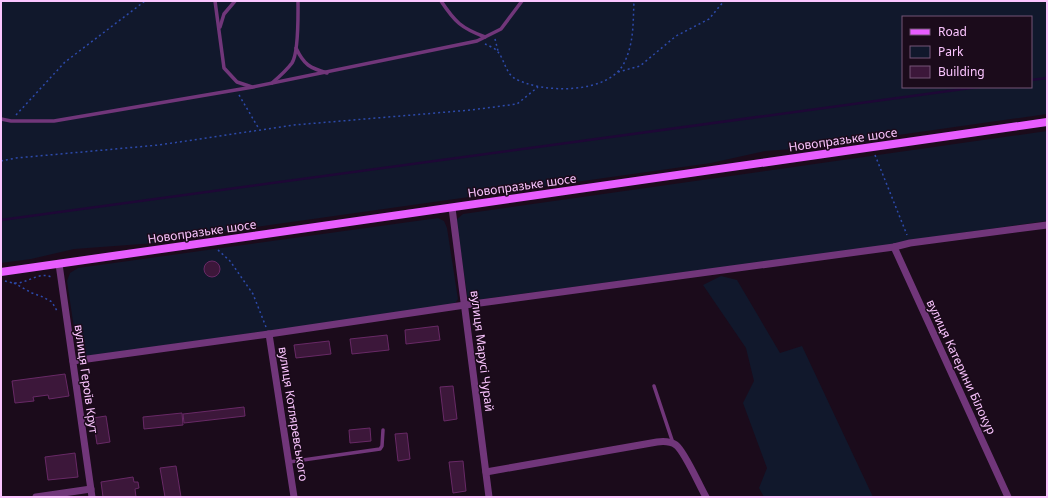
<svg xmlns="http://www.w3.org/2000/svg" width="1048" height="498" viewBox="0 0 1048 498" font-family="'Noto Sans',sans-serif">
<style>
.green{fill:#11182c;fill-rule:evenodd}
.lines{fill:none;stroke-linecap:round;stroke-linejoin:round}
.stream{stroke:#1e0836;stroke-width:2.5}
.building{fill:#3c173a;stroke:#682966}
.path{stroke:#2d4aab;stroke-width:1.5;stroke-dasharray:2 3;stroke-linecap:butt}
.lane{stroke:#71367a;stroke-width:3.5}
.street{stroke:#71367a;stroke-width:7}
.secondary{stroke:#e75dfe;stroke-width:8}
.labels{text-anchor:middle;stroke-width:3;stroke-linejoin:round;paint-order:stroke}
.street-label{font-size:12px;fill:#fbc5ff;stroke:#1b0b1b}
</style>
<rect width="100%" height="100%" fill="#1b0b1b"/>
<g class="green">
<path d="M1 1H1047V114L807 148 765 151 711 163 221 232 155 243 74 249 31 259 1 263ZM903 17H1031V87H903Z"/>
<path d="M1047 131V221L912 240 891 245 468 301 456 220 463 214Z"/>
<path d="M438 218 444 221 447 228 458 299 454 305 81 357 78 355 67 281 70 273 78 268Z"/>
<path d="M721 276 737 280 780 353 802 346 873 497H764L759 488 767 468 743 403 754 381 746 348 703 285Z"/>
</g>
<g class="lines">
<g class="stream">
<path d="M1031 80 1047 78"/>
<path d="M1 220 978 87"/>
</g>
</g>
<g class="building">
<circle cx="212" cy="269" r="8"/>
<path d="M438 326 440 340 406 344 405 330Z"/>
<path d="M387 335 389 350 352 354 350 339Z"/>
<path d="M329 341 331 354 296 358 294 345Z"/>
<path d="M65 374 69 396 49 399 48 395 33 397 34 401 15 403 12 381Z"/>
<path d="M453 386 457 419 444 421 440 387Z"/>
<path d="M244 407 245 416 184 423 183 414Z"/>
<path d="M182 413 183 425 144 429 143 417Z"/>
<path d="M106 416 110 442 97 444 93 418Z"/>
<path d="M370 428 371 441 350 443 349 430Z"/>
<path d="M407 433 410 459 398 461 395 434Z"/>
<path d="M75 453 78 477 48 480 45 457Z"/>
<path d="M463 461 466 491 453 493 449 462Z"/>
<path d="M176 466 181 497H165L160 468Z"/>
<path d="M133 477 134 482H138L139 488 135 489 136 497H103L101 482Z"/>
</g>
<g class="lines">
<g class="path">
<path d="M495 39 498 51"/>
<path d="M485 44C489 46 495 48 498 52 504 59 506 73 514 78 541 94 611 95 625 61 634 42 633 22 634 1"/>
<path d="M618 72 640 66 676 36 709 19 724 1"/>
<path d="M239 95 259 129"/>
<path d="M16 115 65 62 145 1"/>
<path d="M875 155 907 235"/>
<path d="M1 161 16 158 159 145 294 125 471 110 517 104 538 87"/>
<path d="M218 250 230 261 253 294 266 327"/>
<path d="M5 281C8 282 12 283 15 283 27 284 40 270 53 278"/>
<path d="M14 283 32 293 43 297 52 302 57 311"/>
</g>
<g class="lane">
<path d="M215 1 224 68 237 82 252 87"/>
<path d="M441 1C455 22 461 28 485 37"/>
<path d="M220 27 224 14 235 1"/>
<path d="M296 48C304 65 310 68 327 73"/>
<path d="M272 83C279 77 286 71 292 63 299 52 298 15 298 1"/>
<path d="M1 119 11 121H54L253 87 477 41 501 29 522 1"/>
<path d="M654 386 673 443"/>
<path d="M289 462 380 449 382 446 383 430"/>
</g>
<g class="street">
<path d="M452 208 489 497"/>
<path d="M894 247 1008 497"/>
<path d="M59 264 92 497"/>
<path d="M269 334 294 497"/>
<path d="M73 361 269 334 465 305 894 247 910 243 1047 225"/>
<path d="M486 472 657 442C664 441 670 441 676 445 685 452 699 485 706 497"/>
<path d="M36 497 91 489"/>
</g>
<path class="secondary" d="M1 272 1047 122"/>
</g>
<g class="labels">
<g class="street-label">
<text transform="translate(843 140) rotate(-8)" y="4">Новопразьке шосе</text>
<text transform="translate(522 186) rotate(-8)" y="4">Новопразьке шосе</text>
<text transform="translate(202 232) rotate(-8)" y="4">Новопразьке шосе</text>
<text transform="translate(482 351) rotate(83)" y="4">вулиця Марусі Чурай</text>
<text transform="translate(961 367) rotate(65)" y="4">вулиця Катерини Білокур</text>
<text transform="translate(86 379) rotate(82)" y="4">вулиця Героїв Крут</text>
<text transform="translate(293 414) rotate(81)" y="4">вулиця Котляревського</text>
</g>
</g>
<rect width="1048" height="498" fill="none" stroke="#fbc5ff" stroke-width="4"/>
<rect x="902" y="16" width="130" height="72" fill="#1b0b1b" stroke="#755576"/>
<rect x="910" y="29" width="20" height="6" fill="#e75dfe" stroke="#755576"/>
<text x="938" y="36" font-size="12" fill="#fbc5ff">Road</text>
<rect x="910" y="46" width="20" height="12" fill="#11182c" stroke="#755576"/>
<text x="938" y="56" font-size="12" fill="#fbc5ff">Park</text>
<rect x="910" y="66" width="20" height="12" fill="#3c173a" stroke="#755576"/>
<text x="938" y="76" font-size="12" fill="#fbc5ff">Building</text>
</svg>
